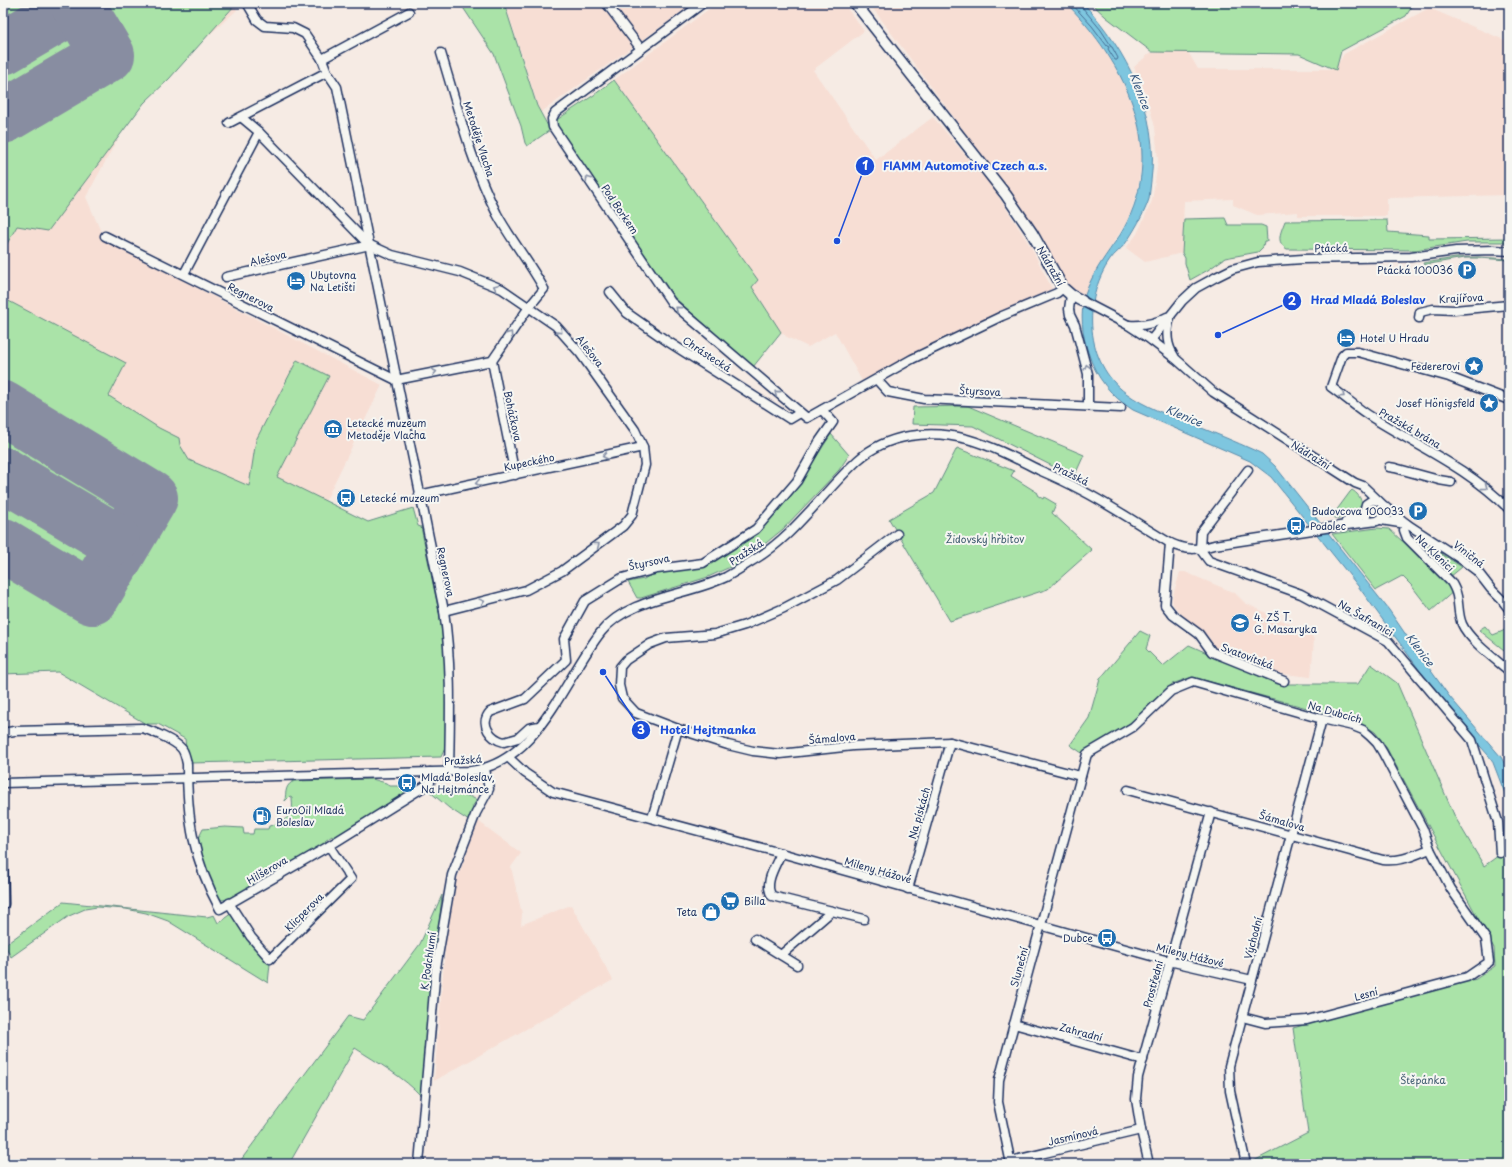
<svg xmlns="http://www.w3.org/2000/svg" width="1512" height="1167" viewBox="0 0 1512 1167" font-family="'Playpen Sans',sans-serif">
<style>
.built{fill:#f7ded4}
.green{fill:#aae3a8;stroke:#628983}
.water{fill:#7ec6df;stroke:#568aab}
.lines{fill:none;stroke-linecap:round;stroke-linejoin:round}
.shore{stroke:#436b92;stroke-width:1}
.runway{stroke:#888da1;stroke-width:54}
.minor-casing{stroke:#1b2f5e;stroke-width:11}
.tertiary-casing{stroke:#1b2f5e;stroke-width:13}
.minor{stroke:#f6f6f2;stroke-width:8}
.tertiary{stroke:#f6f6f2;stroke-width:10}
.oneway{stroke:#8892a8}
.labels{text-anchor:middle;stroke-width:4;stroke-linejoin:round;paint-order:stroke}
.street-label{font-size:10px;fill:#1b2f5e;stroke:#f6f6f2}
.poi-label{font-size:10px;fill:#1b2f5e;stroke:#f6f6f2;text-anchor:start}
.park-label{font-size:10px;fill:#3f5c70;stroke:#f6f6f2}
.water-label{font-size:11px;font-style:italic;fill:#34557e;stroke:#f6f6f2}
.leader{fill:none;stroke:#1d4ed8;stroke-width:1.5}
.callout-dot{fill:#1d4ed8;stroke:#f6f6f2;stroke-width:1.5}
.mark-label{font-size:12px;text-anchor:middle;font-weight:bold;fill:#fff}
.callout-label{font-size:11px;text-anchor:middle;font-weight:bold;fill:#1d4ed8;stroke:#f6f6f2;stroke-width:4;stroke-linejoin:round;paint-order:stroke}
</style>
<rect width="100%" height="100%" fill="#f6ebe4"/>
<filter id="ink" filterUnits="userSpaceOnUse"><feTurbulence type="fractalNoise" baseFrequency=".025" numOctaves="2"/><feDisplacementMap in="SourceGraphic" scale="8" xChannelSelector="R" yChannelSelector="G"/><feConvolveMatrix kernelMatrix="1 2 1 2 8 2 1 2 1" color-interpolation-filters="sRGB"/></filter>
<g filter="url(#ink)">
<g class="built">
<path d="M3 3H232L237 10 170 70 123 129 86 197 104 239 382 385 324 504 3 601Z"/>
<path d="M505 3H694L540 113Z"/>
<path d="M717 3H843L864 31 813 70 876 160 933 117 993 188 1031 247 1052 289 970 326 883 372 862 381 835 332 808 347 787 337 781 332 751 287 758 280 614 80Z"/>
<path d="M869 3H1066L1089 28 1104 49 1120 76 1128 94 1137 118 1142 144V159L1138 189 1129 218 1098 267 1085 295 1067 285 1036 228Z"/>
<path d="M1429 8 1509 42V195L1387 198V216H1298V212L1257 215 1233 205V199L1184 201 1182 253 1145 262 1126 248 1137 234 1152 201 1156 175 1158 160 1155 127 1147 98 1134 67 1150 53 1187 50 1198 69H1335L1344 54Z"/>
<path d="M1180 572H1185L1235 593 1245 603 1311 634 1314 640 1311 677 1275 673 1209 648 1210 638 1179 612 1173 604 1172 599Z"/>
<path d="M478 821 521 853 511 867 522 914 521 925 571 905 613 980 434 1081 449 903Z"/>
</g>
<g class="green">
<path d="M3 3H235V5L169 79 144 103 48 231 17 226 3 251Z"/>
<path d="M460 3H504L537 106 550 130 527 146 525 143 521 126 494 54Z"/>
<path d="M1091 3H1414L1406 16 1341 51 1336 70 1299 54 1152 52 1106 17Z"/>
<path d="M614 80 758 280 752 287 781 332 753 367 675 298 583 166 556 126 555 121 594 95Z"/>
<path d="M1225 218 1228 225H1261L1266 227 1267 241H1264L1263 247 1258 252 1225 258 1208 270 1190 280 1185 263V258L1182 253 1184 219Z"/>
<path d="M1387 220 1388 232 1429 235V239L1509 238V242H1467L1415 250 1287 249C1275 242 1281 232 1285 221Z"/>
<path d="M1478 257 1509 259V260L1478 258H1464L1424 265 1423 263 1456 258Z"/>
<path d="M3 298 126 363 109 396 159 428 179 438 180 445 189 460 249 486 256 440 297 360 329 376 277 477 368 522 413 508 418 526 421 527 439 612 443 640 446 681V746L441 757 191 763 186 749 185 739 158 724H146L58 672 3 674Z"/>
<path d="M968 406 1084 455 1074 477 973 426 912 424 913 407Z"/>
<path d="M831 434 849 455 839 470 783 529 750 556 739 563 708 577 641 598H637L628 582 644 579 654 573 705 566 758 532 797 487Z"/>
<path d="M957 448 1014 471 1011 476 1038 493 1037 495 1043 499 1044 497 1056 504 1052 513 1092 550 1048 589 950 621 889 519 934 493Z"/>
<path d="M1352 490C1362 496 1367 509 1354 515 1349 518 1341 518 1335 518L1333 515 1350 492Z"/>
<path d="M1377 528 1389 529 1402 541 1404 540 1449 584 1454 591 1431 611 1411 585 1402 576 1376 590 1332 534Z"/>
<path d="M1408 535 1442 554 1462 567 1450 577Z"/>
<path d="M1485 626 1493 635 1503 631 1509 626V654L1479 630Z"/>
<path d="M1140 631 1150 636 1146 649 1163 666 1189 645 1277 684H1358L1371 664 1397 683 1455 817 1484 866 1509 848V1164H1248L1308 1133 1293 1028 1476 979 1495 966 1494 948 1385 745 1375 732 1359 722 1192 677 1172 684 1130 723 1082 753 1070 745 1089 718 1100 679Z"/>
<path d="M372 779 386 783 390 786H417L409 793 334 839 332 836 325 841 326 843 229 899 222 900C210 891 201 855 198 839L203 829 225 827 243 828 244 834H253L254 829H268L269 826C278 824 288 820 292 810 293 807 292 801 292 797L290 796 285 801C286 792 285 784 295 781Z"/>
<path d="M429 791H459V795L469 796 477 800 472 807 475 809 469 821 449 808Z"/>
<path d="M442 895 422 1097C404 1077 378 1063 355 1048L289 1164H238L348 1016 363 1020 420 944Z"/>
<path d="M63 902 207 917 214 915 218 923 232 913 249 940 270 964 268 983 168 921 146 913 126 909 97 907 85 909 69 916 11 957 5 945Z"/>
</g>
<path class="water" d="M1066 3H1083C1127 50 1160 115 1151 181 1150 187 1150 193 1149 199 1145 212 1133 233 1125 244 1120 250 1114 254 1110 260 1082 300 1085 363 1126 393 1145 407 1168 415 1189 423 1212 432 1234 441 1256 451L1262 454 1275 466 1389 610 1419 654 1449 696 1501 757 1509 772V804L1492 760 1488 755 1458 721 1434 690 1358 586 1271 477 1250 461 1133 410C1111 396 1096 378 1088 352 1082 335 1080 312 1085 295 1092 273 1107 254 1120 235 1131 217 1139 196 1141 175 1149 111 1110 47 1066 3Z"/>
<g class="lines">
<path class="shore" d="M1071 3 1092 26 1107 46 1109 47 1108 49 1115 60H1117L1118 58 1112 47 1110 46V44L1101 30 1082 7 1080 3"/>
<g class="runway">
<path d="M3 48 68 10"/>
<path d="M3 117 108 55 77 3"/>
<path d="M3 408 151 498 92 598 3 545"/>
<path d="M3 474 113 539"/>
</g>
<g class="minor-casing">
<g id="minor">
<path d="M247 3 257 20 265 26 293 28 305 34 322 59 327 72 337 87 444 611C452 664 450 718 449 771"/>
<path d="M606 3 641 49"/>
<path d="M703 3 555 113 552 119 553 127 671 302 807 418 912 359 1002 316 1057 293 1063 288"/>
<path d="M322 59 409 12"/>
<path d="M241 117 259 132 369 245"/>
<path d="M229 123 327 72"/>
<path d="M105 236 396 380 492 361 529 307 544 289C530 263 511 240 497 214 471 163 458 108 441 53"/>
<path d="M184 274 259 132"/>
<path d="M226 277 370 245 392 255 460 272 502 289 556 326 580 353 635 430 643 447 645 465 632 515 623 526 562 571 526 590 444 611"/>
<path d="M610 292 627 313 667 341 790 419 800 413"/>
<path d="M1071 295 1069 309 1070 315 1075 325 1088 374V406"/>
<path d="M1082 301 1128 325 1151 340 1176 359 1213 392 1355 483 1363 486 1384 506 1407 524 1465 562 1477 571 1491 589 1502 600 1509 609"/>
<path d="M1170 318C1166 331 1166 344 1174 356"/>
<path d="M1419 318 1420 312 1433 309 1454 310 1509 305"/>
<path d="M1129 325C1143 326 1155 324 1167 317"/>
<path d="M1151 340 1182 301 1196 288 1216 277 1232 269 1258 262 1303 259 1411 257 1456 251 1493 250 1509 251"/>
<path d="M492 361 515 475"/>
<path d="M877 380 888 392 924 399 1121 408"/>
<path d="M1509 400 1449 377 1358 352H1346L1342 356 1331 387C1345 397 1358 409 1373 418 1421 448 1468 468 1509 509"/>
<path d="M1389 467 1395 468 1439 480 1451 482"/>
<path d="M419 495 643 447"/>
<path d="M1366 516 1364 512 1366 504 1372 500 1378 501"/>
<path d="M1381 520 1406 524"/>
<path d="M1346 522 1359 517 1364 512"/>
<path d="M1407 524 1404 530 1407 538 1451 582C1454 587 1456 591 1457 596 1459 606 1458 615 1462 624 1469 640 1495 659 1509 671"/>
<path d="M897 534 837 580 784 608 745 625 715 634 666 638 650 644 626 660 620 667 619 685 622 698 636 713 678 729 728 745 753 751 780 754 853 746 950 742 1080 776"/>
<path d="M1170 543 1165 605 1173 615 1199 634 1212 652 1284 681"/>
<path d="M1200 549 1209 561 1301 594 1388 641 1472 740 1498 822 1500 853"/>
<path d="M1200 549 1201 532 1248 470"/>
<path d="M539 726 529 728 518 738 504 742C491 739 479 724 490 712L525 699 566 660 564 639 585 601 622 578 657 569 703 563 756 529 797 481 819 442 833 422 822 410"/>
<path d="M3 733 14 731 142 728C152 731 176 741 182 749 185 753 186 759 187 764 187 819 193 860 220 909L329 846 430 783V772"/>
<path d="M509 758 525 773 553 792 781 853 1169 961 1252 980"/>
<path d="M3 783 470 771C538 763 564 679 601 632 629 597 687 596 726 577 735 572 743 567 752 561 794 537 822 493 858 460 887 434 930 429 967 439 992 446 1015 458 1039 470 1053 476 1068 483 1081 490 1112 506 1141 526 1170 543 1188 551 1196 550 1214 545L1332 527 1377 521C1384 518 1386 513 1384 506"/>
<path d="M1128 790 1383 860C1401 862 1414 855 1430 849"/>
<path d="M652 818 678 729"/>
<path d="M781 853C776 865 763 884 772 896L864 919"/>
<path d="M3 858 4 904H3"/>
<path d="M908 889 950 742"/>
<path d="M229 903 251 937 270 959 351 879 329 846"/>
<path d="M755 939 797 965"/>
<path d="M781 955 832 911"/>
<path d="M1014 1024 1143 1060"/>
<path d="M1011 1161 1141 1130"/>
<path d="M419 1164 436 968 452 875 476 813 489 789 485 769"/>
<path d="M1011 1164 998 1102 999 1080 1087 754 1133 727 1171 691 1193 682 1322 719 1353 726 1363 730 1370 736 1377 743 1383 753 1423 829 1430 849 1451 889 1486 939 1489 962 1467 977 1307 1020 1265 1023 1242 1017"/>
<path d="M1149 1164 1141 1130 1136 1099 1138 1077 1211 812"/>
<path d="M1246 1164 1230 1091 1229 1066 1322 719"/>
</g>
</g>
<g class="tertiary-casing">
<path id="tertiary" d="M855 3 1006 195 1032 233 1063 288 1071 295 1082 301"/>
</g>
<use href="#minor" class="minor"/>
<use href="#tertiary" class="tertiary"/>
</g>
<defs><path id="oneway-chevron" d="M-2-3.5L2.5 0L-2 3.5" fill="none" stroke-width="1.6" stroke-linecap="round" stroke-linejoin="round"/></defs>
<g class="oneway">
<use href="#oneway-chevron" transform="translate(588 179) rotate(-124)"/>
<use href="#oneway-chevron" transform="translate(496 287) rotate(-157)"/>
<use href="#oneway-chevron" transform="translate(678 309) rotate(-139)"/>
<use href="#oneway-chevron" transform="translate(560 331) rotate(47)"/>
<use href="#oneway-chevron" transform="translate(510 334) rotate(-55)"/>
<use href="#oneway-chevron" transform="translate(1087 367) rotate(-105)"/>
<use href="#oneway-chevron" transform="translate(434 372) rotate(-11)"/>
<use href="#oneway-chevron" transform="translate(777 393) rotate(-139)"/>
<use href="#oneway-chevron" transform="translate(1342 395) rotate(37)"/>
<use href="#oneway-chevron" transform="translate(605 456) rotate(168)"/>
<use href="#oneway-chevron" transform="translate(478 483) rotate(169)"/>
<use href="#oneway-chevron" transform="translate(1485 487) rotate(37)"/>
<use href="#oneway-chevron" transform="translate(597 545) rotate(-37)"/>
<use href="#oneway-chevron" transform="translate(482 602) rotate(-15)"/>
</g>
</g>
<defs>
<g id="parking-disc" transform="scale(1)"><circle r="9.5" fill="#1f6fb2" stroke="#f6f6f2"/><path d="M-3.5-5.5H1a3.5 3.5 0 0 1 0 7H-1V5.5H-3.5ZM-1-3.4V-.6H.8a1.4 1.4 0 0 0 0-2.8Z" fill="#fff"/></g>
<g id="hotel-disc" transform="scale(1)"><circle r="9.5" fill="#1f6fb2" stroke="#f6f6f2"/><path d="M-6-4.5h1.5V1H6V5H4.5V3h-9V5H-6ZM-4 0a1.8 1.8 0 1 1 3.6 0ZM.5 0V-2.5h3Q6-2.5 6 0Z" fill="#fff"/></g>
<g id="sight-disc" transform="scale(1)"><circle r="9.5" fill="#1f6fb2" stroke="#f6f6f2"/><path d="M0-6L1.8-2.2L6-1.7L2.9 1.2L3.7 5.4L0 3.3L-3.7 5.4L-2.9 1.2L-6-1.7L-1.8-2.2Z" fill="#fff"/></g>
<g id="museum-disc" transform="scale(1)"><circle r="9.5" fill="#1f6fb2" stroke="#f6f6f2"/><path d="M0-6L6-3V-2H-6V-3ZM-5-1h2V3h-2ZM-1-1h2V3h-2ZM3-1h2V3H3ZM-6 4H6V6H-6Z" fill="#fff"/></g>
<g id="bus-disc" transform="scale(1)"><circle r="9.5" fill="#1f6fb2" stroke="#f6f6f2"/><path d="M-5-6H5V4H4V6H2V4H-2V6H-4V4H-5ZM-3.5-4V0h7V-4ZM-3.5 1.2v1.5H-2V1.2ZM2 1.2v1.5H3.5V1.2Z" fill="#fff"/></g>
<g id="school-disc" transform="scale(1)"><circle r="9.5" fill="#1f6fb2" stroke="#f6f6f2"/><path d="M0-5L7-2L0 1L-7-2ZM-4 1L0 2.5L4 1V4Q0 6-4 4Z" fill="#fff"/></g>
<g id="fuel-disc" transform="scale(1)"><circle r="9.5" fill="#1f6fb2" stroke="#f6f6f2"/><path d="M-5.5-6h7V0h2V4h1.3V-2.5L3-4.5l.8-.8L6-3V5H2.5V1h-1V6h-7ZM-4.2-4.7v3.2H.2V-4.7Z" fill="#fff"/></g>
<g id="supermarket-disc" transform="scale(1)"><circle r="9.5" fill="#1f6fb2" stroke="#f6f6f2"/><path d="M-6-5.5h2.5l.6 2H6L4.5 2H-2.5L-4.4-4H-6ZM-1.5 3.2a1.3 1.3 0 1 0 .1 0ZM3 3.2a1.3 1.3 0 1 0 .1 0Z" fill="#fff"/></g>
<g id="shop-disc" transform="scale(1)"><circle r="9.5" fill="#1f6fb2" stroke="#f6f6f2"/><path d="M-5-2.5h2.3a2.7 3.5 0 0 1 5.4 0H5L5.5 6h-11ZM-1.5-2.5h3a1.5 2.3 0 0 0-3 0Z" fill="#fff"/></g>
</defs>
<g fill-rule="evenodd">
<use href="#parking-disc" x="1467" y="270"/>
<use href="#hotel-disc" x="296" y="281"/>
<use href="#hotel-disc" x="1346" y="338"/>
<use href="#sight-disc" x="1474" y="366"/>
<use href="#sight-disc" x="1489" y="403"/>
<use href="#museum-disc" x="333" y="429"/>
<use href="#bus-disc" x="346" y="498"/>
<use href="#parking-disc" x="1418" y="511"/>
<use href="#bus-disc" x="1296" y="526"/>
<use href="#school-disc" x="1240" y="623"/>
<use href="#bus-disc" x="407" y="783"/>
<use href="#fuel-disc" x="262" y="816"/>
<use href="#supermarket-disc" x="730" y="901"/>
<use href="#shop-disc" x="711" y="912"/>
<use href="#bus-disc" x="1107" y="938"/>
</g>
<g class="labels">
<g class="street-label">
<text transform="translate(479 139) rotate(72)" y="4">Metoděje Vlacha</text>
<text transform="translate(620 209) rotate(56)" y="4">Pod Borkem</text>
<text transform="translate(1331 248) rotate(-1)" y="4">Ptácká</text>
<text transform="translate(268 258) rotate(-13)" y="4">Alešova</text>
<text transform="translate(1051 266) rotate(60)" y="4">Nádražní</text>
<text transform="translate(251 297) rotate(27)" y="4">Regnerova</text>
<text transform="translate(1461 298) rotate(-3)" y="4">Krajířova</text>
<text transform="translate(590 351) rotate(52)" y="4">Alešova</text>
<text transform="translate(707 354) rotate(33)" y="4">Chrástecká</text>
<text transform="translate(980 391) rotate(3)" y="4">Štyrsova</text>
<text transform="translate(513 416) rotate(78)" y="4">Boháčkova</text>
<text transform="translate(1410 428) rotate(30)" y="4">Pražská brána</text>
<text transform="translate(1311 455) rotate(32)" y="4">Nádražní</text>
<text transform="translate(529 462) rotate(-12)" y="4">Kupeckého</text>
<text transform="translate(1071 474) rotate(26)" y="4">Pražská</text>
<text transform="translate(746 552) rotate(-33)" y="4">Pražská</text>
<text transform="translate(1435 553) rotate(44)" y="4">Na Klenici</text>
<text transform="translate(1469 554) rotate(38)" y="4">Viničná</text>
<text transform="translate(649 562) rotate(-12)" y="4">Štyrsova</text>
<text transform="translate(446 572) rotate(78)" y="4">Regnerova</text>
<text transform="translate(1366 618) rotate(30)" y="4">Na Šafranici</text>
<text transform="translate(1247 656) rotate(21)" y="4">Svatovítská</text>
<text transform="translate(1335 712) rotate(16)" y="4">Na Dubcích</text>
<text transform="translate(832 738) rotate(-5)" y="4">Šámalova</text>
<text transform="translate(463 760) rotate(-4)" y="4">Pražská</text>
<text transform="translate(919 813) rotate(-74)" y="4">Na pískách</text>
<text transform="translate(1282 821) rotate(16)" y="4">Šámalova</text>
<text transform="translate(267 870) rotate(-30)" y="4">Hilšerova</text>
<text transform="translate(878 870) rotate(16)" y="4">Mileny Hážové</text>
<text transform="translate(304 912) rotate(-45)" y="4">Klicperova</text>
<text transform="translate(1253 938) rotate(-75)" y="4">Východní</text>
<text transform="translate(1190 955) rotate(14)" y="4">Mileny Hážové</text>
<text transform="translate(428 961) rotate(-82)" y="4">K Podchlumí</text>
<text transform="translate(1019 967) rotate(-75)" y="4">Sluneční</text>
<text transform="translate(1153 984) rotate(-75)" y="4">Prostřední</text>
<text transform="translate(1366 994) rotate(-15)" y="4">Lesní</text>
<text transform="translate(1081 1032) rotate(15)" y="4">Zahradní</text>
<text transform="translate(1073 1136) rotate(-13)" y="4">Jasmínová</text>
</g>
<g class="poi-label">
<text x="1453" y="274" text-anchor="end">Ptácká 100036</text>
<text x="310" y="279">Ubytovna<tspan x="310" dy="12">Na Letišti</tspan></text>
<text x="1360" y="342">Hotel U Hradu</text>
<text x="1460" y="370" text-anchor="end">Federerovi</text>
<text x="1475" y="407" text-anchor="end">Josef Hönigsfeld</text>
<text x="347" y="427">Letecké muzeum<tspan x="347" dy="12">Metoděje Vlacha</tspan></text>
<text x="360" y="502">Letecké muzeum</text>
<text x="1404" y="515" text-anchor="end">Budovcova 100033</text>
<text x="1310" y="530">Podolec</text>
<text x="1254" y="621">4. ZŠ T.<tspan x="1254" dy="12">G. Masaryka</tspan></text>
<text x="421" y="781">Mladá Boleslav,<tspan x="421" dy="12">Na Hejtmánce</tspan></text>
<text x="276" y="814">EuroOil Mladá<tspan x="276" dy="12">Boleslav</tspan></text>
<text x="744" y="905">Billa</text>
<text x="697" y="916" text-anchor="end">Teta</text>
<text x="1093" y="942" text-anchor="end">Dubce</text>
</g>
<g class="park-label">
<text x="985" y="543">Židovský hřbitov</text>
<text x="1423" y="1084">Štěpánka</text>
</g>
<g class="water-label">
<text transform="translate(1140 91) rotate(69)" y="4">Klenice</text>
<text transform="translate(1184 416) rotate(23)" y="4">Klenice</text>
<text transform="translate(1420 650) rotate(53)" y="4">Klenice</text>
</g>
</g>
<path class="leader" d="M837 241L865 166M1218 335L1292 301M603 672L641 730"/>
<g class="callout-dot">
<circle cx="837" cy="241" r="4"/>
<circle cx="1218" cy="335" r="4"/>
<circle cx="603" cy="672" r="4"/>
<circle cx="865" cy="166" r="10"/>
<circle cx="1292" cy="301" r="10"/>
<circle cx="641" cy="730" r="10"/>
</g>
<g class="mark-label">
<text x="865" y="170">1</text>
<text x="1292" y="305">2</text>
<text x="641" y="734">3</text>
</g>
<g class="callout-label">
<text x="965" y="170">FIAMM Automotive Czech a.s.</text>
<text x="1368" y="304">Hrad Mladá Boleslav</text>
<text x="708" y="734">Hotel Hejtmanka</text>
</g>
<rect width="1512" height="1167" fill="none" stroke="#f6f6f2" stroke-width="16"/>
<rect x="8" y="8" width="1496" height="1151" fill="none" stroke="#1b2f5e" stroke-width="1.5" filter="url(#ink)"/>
</svg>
